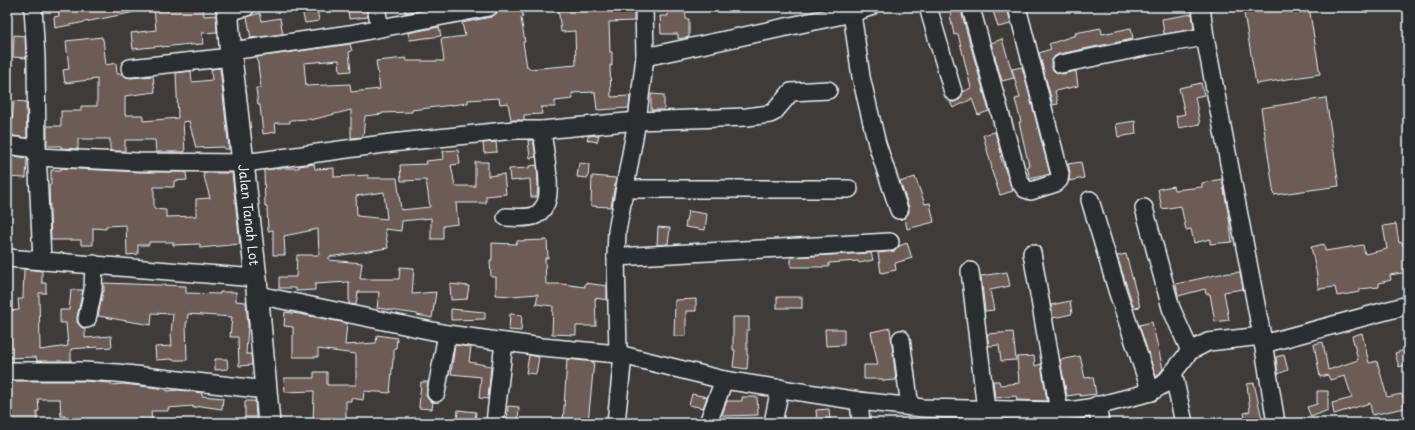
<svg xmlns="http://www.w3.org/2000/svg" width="1415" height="430" viewBox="0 0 1415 430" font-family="'Playpen Sans',sans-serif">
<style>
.building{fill:#6c5b54;stroke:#e8f1f8;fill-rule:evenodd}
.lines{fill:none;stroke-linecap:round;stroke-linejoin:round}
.minor-casing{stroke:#e8f1f8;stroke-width:20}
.major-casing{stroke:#e8f1f8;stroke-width:24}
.minor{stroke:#2a2d2e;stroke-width:17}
.major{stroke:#2a2d2e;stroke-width:21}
.labels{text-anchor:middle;stroke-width:3;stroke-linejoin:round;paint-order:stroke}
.street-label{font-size:13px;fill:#e8f1f8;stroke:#2a2d2e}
</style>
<rect width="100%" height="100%" fill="#3e3b39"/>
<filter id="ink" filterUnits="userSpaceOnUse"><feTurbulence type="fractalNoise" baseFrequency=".025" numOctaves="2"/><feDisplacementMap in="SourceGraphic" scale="8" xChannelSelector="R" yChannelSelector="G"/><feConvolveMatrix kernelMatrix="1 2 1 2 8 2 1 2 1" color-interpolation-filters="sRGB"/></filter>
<g filter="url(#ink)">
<g class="building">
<path d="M58 7H134L135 12 55 28 54 17 59 16Z"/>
<path d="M154 7H203L204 16 216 15 217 32 202 33 203 44 190 45V44L162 47V46L133 49 131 33 156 30Z"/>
<path d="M348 7H366L368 17 349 19Z"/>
<path d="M405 7H435L405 13Z"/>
<path d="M522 7 523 17 521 18 525 42H523L527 67H529V69L576 65 575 31 561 32 558 7H634V21L609 22 610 52H612V66L610 65 611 97 630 96 629 108 597 110 595 92 572 93 573 99 555 101V107H541L542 114 524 115V120H511L508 103 500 104 499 98 468 100V103L412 110V112L382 113V114L365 116 363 137 351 138V110L311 120V119L290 120V123H275L276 132 263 134 260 105H258L256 88H261L257 57 350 44 352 51 349 52 351 71 340 72 339 60 304 63 306 86 350 84 351 92 380 89 376 61 406 58 407 61H444L441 39 465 36 462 23 491 17 503 9Z"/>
<path d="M667 7H685L686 19H689V37L678 39V34H661L660 16H668Z"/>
<path d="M949 7H963L962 15 989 111 978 115 972 99 953 108 950 102H955L960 99 963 92 971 88 958 34 954 35 950 15 951 14Z"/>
<path d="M1005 7H1007L1011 24 998 27 993 11Z"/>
<path d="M1243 7H1309L1320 74 1256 84Z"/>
<path d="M317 8 319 21 305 23 302 11Z"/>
<path d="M260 13 262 21 280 18 283 34 251 38 247 17Z"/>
<path d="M1192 14 1194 29 1164 34 1162 19Z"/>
<path d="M439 27 441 36 410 40 408 33Z"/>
<path d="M1101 28 1102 34 1131 28 1133 39 1059 54 1055 56 1051 61V66L1053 70 1057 73 1063 74 1076 71 1078 86 1055 91 1058 104 1053 105 1039 53 1051 49 1049 44 1076 35 1075 33Z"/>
<path d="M14 35 25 36 26 58 13 57Z"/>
<path d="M102 37V39H103L106 65 116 63 117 74H122L126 77 131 78 153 76 155 92 125 96V115H143V121L178 118 176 73 191 71 192 82 212 80 211 69 220 68 229 149H224V147L196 148 189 121 183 122 185 152H156L155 140H125V151H110V139H78V149L61 148V146H47V126H61V111H81V106H97V79L65 83 63 70 69 69 66 41Z"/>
<path d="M1002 39 1014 78 1002 81 991 43Z"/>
<path d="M1022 67 1050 174 1030 179 1027 166H1029L1019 122H1021L1015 99 1020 98 1012 69Z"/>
<path d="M1201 83 1204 95 1195 97 1200 124 1179 128 1176 116 1185 114 1179 88Z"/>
<path d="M651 94 664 95V110H651Z"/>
<path d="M1326 98 1339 186 1274 195 1261 108Z"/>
<path d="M14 101 26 102 27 138 7 135V121L12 122Z"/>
<path d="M1135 121 1136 134 1118 137 1116 124Z"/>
<path d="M995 132 1002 156H1000L1013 191 1000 195 991 169 992 168 983 135Z"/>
<path d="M599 135 597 142 587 140 588 136Z"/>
<path d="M528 140H533L536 157 530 158Z"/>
<path d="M496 142 497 152 484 153 483 143Z"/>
<path d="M458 150 460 164 451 165 455 186H475V162H488V176L504 174 506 194 486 196V203H456L458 224 443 226V239H431V218L402 221 401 231 385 229 388 248 329 257V260L362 263 360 279H399L400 267 414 268 412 294 436 292 432 318 417 315V314L377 308 379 292H358L356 305 349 304V282L315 284V290L296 291V288H279V277H296L297 255H319L318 229 284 236 285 255H273V230L268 231 267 207H265L264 170 281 168H299V166L314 164 315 169 334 168V177L368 175V178H397L401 210 430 207 426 180 401 181 400 165 427 164 426 161 444 159 443 151ZM384 192 387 219 357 216 356 196Z"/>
<path d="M7 155 27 158 26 178 7 177Z"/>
<path d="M1081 162 1084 178 1069 181 1070 172 1068 164Z"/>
<path d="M579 163 589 164 588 178 577 177Z"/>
<path d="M537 165 538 185 537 197H531L530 179 510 181 509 169 529 168V166Z"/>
<path d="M61 168 139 172H186L187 180 174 181V187H154V209L166 210V217L196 216V199L210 198 203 173H232L240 244 200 248V244L173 245V242H149V245H138V254L127 255 126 225 106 226V229L93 228V245H81V240H51L49 185H51V170H61Z"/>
<path d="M592 176 616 178 611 207 591 206Z"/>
<path d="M915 177 925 204 930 203 934 222 907 229 905 218 909 212V207L900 182Z"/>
<path d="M1222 179 1229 218 1232 242 1210 244V239L1194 243 1191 229 1186 230 1181 206 1162 209 1158 189 1173 186 1174 190 1202 187V183Z"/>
<path d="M688 211 707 214 705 230 685 227Z"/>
<path d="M1396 224 1399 243 1402 242 1408 261V272L1390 275 1391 280 1379 283V287L1360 289V292L1337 296 1335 287 1318 289 1317 275 1311 247 1324 244 1325 251 1363 245 1365 254 1387 249 1383 226Z"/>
<path d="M658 227 670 228 668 244 657 245Z"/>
<path d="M547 240 548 258H545L546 284H562L585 287V283L607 286V300L595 298 596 326H576V335L552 334 553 306 536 304 538 294 512 296 496 295V277H491L490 260H492V243L516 244 517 241Z"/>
<path d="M907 243 912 258 895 263 896 270 881 273 878 253 895 251 899 246Z"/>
<path d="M871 253 873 260 859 263 858 261 829 263V267H791V257Z"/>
<path d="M1126 254 1140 307 1134 308 1117 256Z"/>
<path d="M24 269 42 271V283H46V293H39L40 350 68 346 66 323H60V310H69L71 290H83L77 317V322L81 327 85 329V338L111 336 112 347 98 348V347L71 349V361H37L36 357 7 358V311L19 310 18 299H23Z"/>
<path d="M1007 272 1010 286 990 290 994 310 985 311 981 276Z"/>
<path d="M1240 272 1243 289 1224 292 1229 320 1215 322 1210 294H1206L1205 289 1178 296 1176 284 1220 274Z"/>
<path d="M104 283 186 286V293L220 294V292H236V301L246 302 248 326 246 354H251L252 365 239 366 238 337H230L232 317 188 314 187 323H186L187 360H172V359L156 360 155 347 172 346 171 333 173 314 152 313 151 325 98 316 103 292H104Z"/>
<path d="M450 284 469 286 467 299 451 300Z"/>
<rect x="777" y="297" width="25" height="11"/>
<path d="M696 299V311H686V336H674L675 300Z"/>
<path d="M1070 301 1072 314 1053 318 1051 305Z"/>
<path d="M451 309 485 312V319L451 320Z"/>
<path d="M285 312 299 314 347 323 345 345 376 343 377 335 397 338 396 348H394V359H393L390 393 364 391 363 400 351 398V401H346V419L324 418 325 423H313L314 391 285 392 284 378H314V372H327V385H356V354L318 349V357H293V327L284 326Z"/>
<path d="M510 314 522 315 521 331 509 330Z"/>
<path d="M733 317H749V330H747V355H748L747 369 733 367 735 350H733Z"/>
<path d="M1152 322 1163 369 1156 377 1139 325Z"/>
<path d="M890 328 896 380 883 381V379H864V365H878L871 332Z"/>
<path d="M825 329H844V345L826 346Z"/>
<path d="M1013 332 1016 360 1001 361 999 345 989 346 987 334Z"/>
<path d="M1362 333 1369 363 1377 361 1387 397 1402 394 1405 408 1372 415 1370 403 1334 414 1332 403 1352 398 1345 376 1330 380 1328 375 1320 377 1314 344 1323 342 1328 370 1358 360 1352 336Z"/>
<path d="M455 345 471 347 469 362 491 366 488 399 479 398 481 377 451 374Z"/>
<path d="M1408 349V364L1399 367 1395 353Z"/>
<path d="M529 355 539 357 536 374 526 373Z"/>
<path d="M1284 355 1288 370 1278 374 1276 357Z"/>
<path d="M1034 356 1035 366 1041 364 1047 401 1017 400 1016 396 995 398 993 381H999L1000 385 1019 383 1017 357Z"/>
<path d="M1080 356 1085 378 1093 377 1096 394 1080 396V394L1067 396 1060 360Z"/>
<path d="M215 359H227L228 369 215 370Z"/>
<path d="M567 359 594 362 588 423H563Z"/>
<path d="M7 381H83L111 383V385L123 384 167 389V391L179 390 202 393V396L223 398 222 409 201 406 193 408V406L168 408V411H151L152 423H66L65 416H61L60 399H38L39 411H37V423H7Z"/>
<path d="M421 382H428L426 396 429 400 433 402 432 409 419 408Z"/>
<path d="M1254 383 1262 419 1246 422 1244 413 1250 411 1247 384Z"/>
<path d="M1317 391H1328V410L1311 417 1307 407 1317 404Z"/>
<path d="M692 394 707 397 703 408 689 405Z"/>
<path d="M742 397H757L758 415 723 416V412L727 401H742Z"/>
<path d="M245 401H255L256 417H245Z"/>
<path d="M508 406 519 407 518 421 507 420Z"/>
<path d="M829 409 830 420 817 421 816 410Z"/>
<path d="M458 410 476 412 475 423 457 422Z"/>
</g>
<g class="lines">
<g class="minor-casing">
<g id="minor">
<path d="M33 7 36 58 37 149 42 261"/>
<path d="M376 7 380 28"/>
<path d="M928 7 953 92"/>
<path d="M974 7 972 12 1019 181 1025 189 1031 191 1056 183 1059 180 1060 174 1017 7"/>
<path d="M1201 7 1205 37 1262 336 1276 423"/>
<path d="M228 12 246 7"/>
<path d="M852 13 861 77 877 144 899 210"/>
<path d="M231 51 350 34 489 7"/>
<path d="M645 57 852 13 870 7"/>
<path d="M1061 64 1150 46 1205 37"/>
<path d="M130 68 231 57"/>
<path d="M7 145 37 149"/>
<path d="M37 157 139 162 244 163 391 143 514 130H542L637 121 747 117 770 114 774 112 791 92 828 90"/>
<path d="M625 189H849"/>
<path d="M1090 200 1118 293 1151 392"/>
<path d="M1144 208 1171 308 1190 351"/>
<path d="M506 217C515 217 528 219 536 215 541 212 546 205 547 200 551 183 544 148 542 130"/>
<path d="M1032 253 1059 411"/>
<path d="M616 257 890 242"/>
<path d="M7 258 256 278"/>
<path d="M970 271 986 410"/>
<path d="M258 295 447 334 542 347 618 354 724 380 859 401 923 408 1059 411 1076 410 1089 408 1151 392 1164 384 1190 351 1208 342 1262 336"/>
<path d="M87 319 93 290 94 264"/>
<path d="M901 339 910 407"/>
<path d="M1263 344 1408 305"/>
<path d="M618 354 616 257 617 231 637 121 645 57 644 7"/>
<path d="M7 371H83L117 373 266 390"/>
<path d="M1173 372 1184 423"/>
<path d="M436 393 447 334"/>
<path d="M859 401 861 423"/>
<path d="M1097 405 1100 423"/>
<path d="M495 423 504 342"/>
<path d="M616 423 623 355"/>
<path d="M708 423 724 380"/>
<path d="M773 423 780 388"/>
</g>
</g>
<g class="major-casing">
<g id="major">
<path id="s1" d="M227 7 231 57 256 278 269 423"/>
</g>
</g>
<use href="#minor" class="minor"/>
<use href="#major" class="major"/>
</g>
</g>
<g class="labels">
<g class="street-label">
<text dy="5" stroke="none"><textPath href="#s1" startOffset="209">Jalan Tanah Lot</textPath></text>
</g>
</g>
<rect width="1415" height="430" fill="none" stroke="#2a2d2e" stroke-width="24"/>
<rect x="12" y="12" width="1391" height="406" fill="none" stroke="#e8f1f8" stroke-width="1.5" filter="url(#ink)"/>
</svg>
